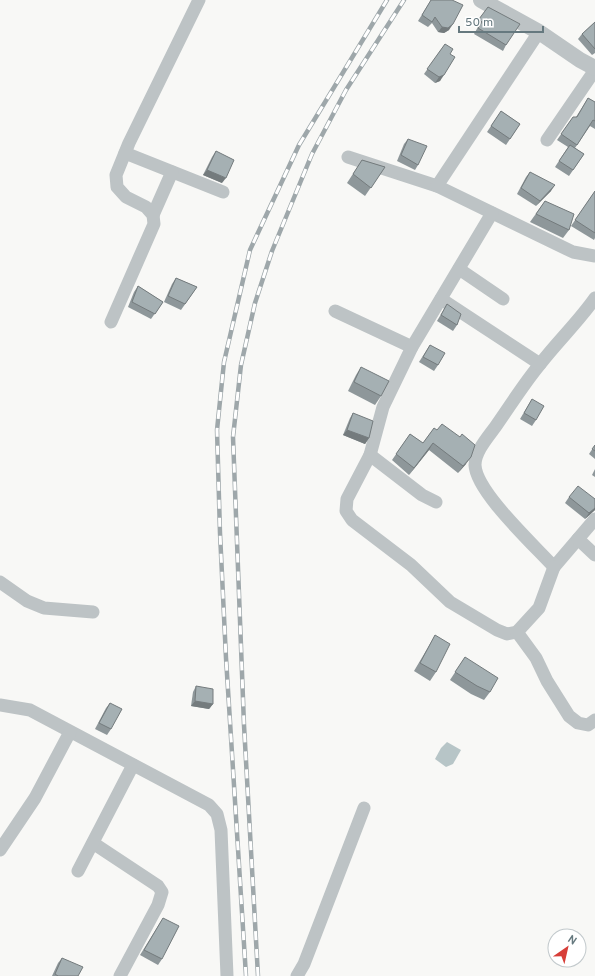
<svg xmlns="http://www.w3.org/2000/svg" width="595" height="976" viewBox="0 0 595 976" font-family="Overpass,sans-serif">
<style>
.water{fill:#b7c5c7}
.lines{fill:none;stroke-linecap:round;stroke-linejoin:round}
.minor{stroke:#bdc3c5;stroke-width:13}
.tertiary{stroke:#bdc3c5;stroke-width:16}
.rail-casing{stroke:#9ea7aa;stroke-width:4.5}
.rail{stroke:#fff;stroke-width:3;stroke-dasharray:9;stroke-linecap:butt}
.wall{fill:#8e979a}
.shaded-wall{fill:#747b7d}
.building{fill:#a5b0b3;stroke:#747b7d}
</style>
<rect width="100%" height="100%" fill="#f8f8f6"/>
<path class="water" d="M447 742 461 750 453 764 446 767 435 759 441 748Z"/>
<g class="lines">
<g class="minor">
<path d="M547 140 595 70"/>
<path d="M125 153 223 192"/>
<path d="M348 157 437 186 573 252 595 256"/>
<path d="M437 186 539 32"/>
<path d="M153 215 172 172"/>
<path d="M459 269 503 299"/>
<path d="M595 298C579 321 558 341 541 363 525 382 512 403 498 423 491 434 475 450 475 465 476 492 535 546 554 567L595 519"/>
<path d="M441 299 540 364"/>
<path d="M335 311 412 347"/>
<path d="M111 322 154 224 153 215 146 207 126 197 117 187 116 175 129 143 199 0"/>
<path d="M370 455 383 407 412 347 492 213"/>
<path d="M436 502 422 495 370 455 347 499 346 511 352 520 411 565 450 602 497 630 507 634 517 632 539 608 554 567"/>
<path d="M578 539 595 555"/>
<path d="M0 582 27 601 44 608 93 612"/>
<path d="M517 632 536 658 547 681 569 716 578 723 588 725 595 720"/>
<path d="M0 705 30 710 209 805 217 814 221 830 227 976"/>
<path d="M93 843 158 886 162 892 158 905 120 976"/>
<path d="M0 850 35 798 70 732"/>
<path d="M78 871 133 765"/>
<path d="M297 976 304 964 364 808"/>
</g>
<path class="tertiary" d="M481 0 539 32 580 60 595 68"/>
<g class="rail-casing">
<g id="rail">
<path d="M246 976 226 658 220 533 217 430 224 362 250 250 299 145 387 0"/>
<path d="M258 976 244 725 233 437 241 365 255 303 272 251 312 154 346 90 404 0"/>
</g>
</g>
<use href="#rail" class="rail"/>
</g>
<g class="wall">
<path d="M431 0H452L449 30 444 33 438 32 432 23 428 27 418 21Z"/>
<path d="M488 7 506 45 503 51 474 34 478 27 475 25Z"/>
<path d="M595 22V53L592 55 578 39 582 34Z"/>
<path d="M445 44 450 54 440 81 435 83 424 74Z"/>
<path d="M588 98 595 102V129L590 126 575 148 584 154 569 176 555 167 568 147 557 140 573 117H576Z"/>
<path d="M501 111 520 124 506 145 487 132Z"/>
<path d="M408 139 418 165 415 170 397 161 404 144Z"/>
<path d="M216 151 222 183 203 175 212 157Z"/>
<path d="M362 160 385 167 365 196 347 183Z"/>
<path d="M530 172 551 191 536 206 517 194 526 177Z"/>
<path d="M595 191V238L594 240 571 226Z"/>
<path d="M545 201 569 230 563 238 530 222Z"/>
<path d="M176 278 197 287 181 310 164 302 172 284Z"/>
<path d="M138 286 163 302 151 319 128 307 134 292Z"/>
<path d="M447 304 457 325 453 331 437 321Z"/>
<path d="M430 345 438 365 434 371 419 362Z"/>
<path d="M361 367 381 396 375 405 348 391 356 375Z"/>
<path d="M532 399 536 420 532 426 520 419Z"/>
<path d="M353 413 369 438 365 444 343 435 350 418Z"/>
<path d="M434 428 466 464 458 473 429 450 409 475 392 460 410 434 423 443Z"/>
<path d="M595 445V459L589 454Z"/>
<path d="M595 469V477L592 475Z"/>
<path d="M569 497 595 499V510L585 519 565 503Z"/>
<path d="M435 635 436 672 430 681 414 671 430 644Z"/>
<path d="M465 657 490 692 484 700 471 694 450 680Z"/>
<path d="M196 686 213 704 209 709 191 706 193 692Z"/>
<path d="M110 703 111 729 107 735 95 729 106 708Z"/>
<path d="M163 918 162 959 158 965 140 955Z"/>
<path d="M62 958 78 976H52L58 963Z"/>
</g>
<g class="shaded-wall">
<path d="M453 24 449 30 444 33 438 32 442 27Z"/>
<path d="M444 75 440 81 435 83 439 77Z"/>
<path d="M207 170 226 178 222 183 203 175Z"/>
<path d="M555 185 551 191 536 206 540 201Z"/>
<path d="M347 430 369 438 365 444 343 435Z"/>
<path d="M433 443 429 450 409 475 414 468Z"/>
<path d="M471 457 466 464 458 473 463 466Z"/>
<path d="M595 508V510L585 519 589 513Z"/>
<path d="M195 701 213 704 209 709 191 706Z"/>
</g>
<g class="building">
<path d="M431 0H452L463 5 453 24 448 28 442 27 435 17 432 22 422 15Z"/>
<path d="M488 7 520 24 506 45 478 28 482 22 479 19Z"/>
<path d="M595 22V49L582 34Z"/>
<path d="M445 44 453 49 450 54 455 57 444 75 439 77 427 69Z"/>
<path d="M588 98 595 102V121L593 120 577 145 561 134 573 117H577Z"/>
<path d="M501 111 520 124 510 139 491 126Z"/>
<path d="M408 139 427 146 418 165 401 155Z"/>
<path d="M570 145 584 154 573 170 559 161Z"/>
<path d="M216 151 234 160 226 178 207 170Z"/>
<path d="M362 160 385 167 371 188 353 174Z"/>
<path d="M530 172 555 185 540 201 521 188Z"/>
<path d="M595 191V233L575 220Z"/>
<path d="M545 201 574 214 569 230 536 214Z"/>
<path d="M176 278 197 287 185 304 168 296Z"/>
<path d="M138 286 163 302 155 314 132 302Z"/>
<path d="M447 304 461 314 457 325 441 315Z"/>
<path d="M430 345 445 353 438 365 423 357Z"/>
<path d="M361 367 389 381 381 396 354 382Z"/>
<path d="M532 399 544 406 536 420 524 413Z"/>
<path d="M353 413 373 421 369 438 347 430Z"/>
<path d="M442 424 460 437 462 434 475 445 471 457 463 466 433 443 414 468 396 454 410 434 423 443 434 428 437 430Z"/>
<path d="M595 445V451L592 449Z"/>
<path d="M578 486 595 499V508L589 513 569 497Z"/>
<path d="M435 635 450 644 436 672 420 663Z"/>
<path d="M465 657 498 678 490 692 477 686 455 672Z"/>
<path d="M196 686 213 689V704L195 701Z"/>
<path d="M110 703 122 709 111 729 99 723Z"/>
<path d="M163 918 179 926 162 959 144 950Z"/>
<path d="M62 958 83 967 78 976H58L55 974Z"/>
</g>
<g transform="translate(567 948) rotate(34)"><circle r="19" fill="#ffffff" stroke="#c2c9cc"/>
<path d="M0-3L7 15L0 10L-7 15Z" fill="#d73e38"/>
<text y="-6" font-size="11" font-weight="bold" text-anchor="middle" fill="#66797f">N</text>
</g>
<path d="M459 26v6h84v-6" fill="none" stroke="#66797f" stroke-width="2"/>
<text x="465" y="26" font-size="12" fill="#66797f" stroke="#ffffff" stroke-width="3" paint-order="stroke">50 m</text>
</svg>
